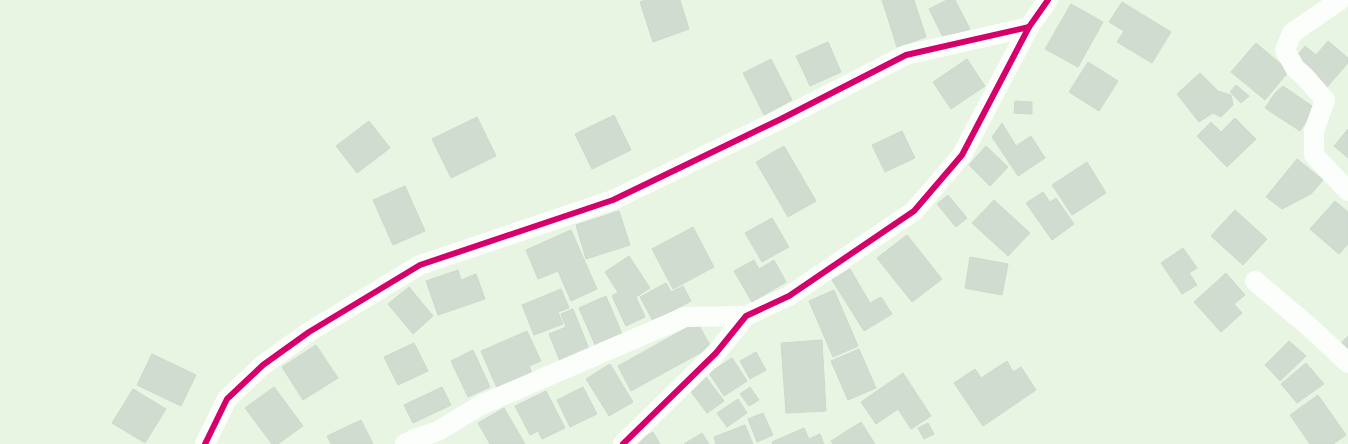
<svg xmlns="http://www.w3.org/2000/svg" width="1348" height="444" viewBox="0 0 1348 444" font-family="Lato,sans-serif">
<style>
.building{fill:#d0dcd0;stroke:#ccd9ce}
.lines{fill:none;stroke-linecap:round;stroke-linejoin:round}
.minor{stroke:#fcfefb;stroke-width:20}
.cycleway-casing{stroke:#fff;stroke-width:8}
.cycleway{stroke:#d6006c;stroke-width:6}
</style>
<rect width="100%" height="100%" fill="#e9f5e3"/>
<g class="building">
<path d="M645 0H680L689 29 653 42 640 2Z"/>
<path d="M882 0H914L926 37 897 47Z"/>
<path d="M947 0H955L970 29 945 41 929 9Z"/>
<path d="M1122 2 1171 32 1152 63 1117 42 1124 31 1109 22Z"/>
<path d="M1071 4 1103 22 1078 67 1045 49Z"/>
<path d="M1328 41 1348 58V63L1327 87 1294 59 1305 46 1316 55Z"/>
<path d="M828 42 841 72 810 86 796 56Z"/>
<path d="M1256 43 1289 71 1265 100 1231 72Z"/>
<path d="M771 59 792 100 764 115 743 73Z"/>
<path d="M967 59 985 86 951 109 933 82Z"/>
<path d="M1088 62 1118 81 1099 111 1069 92Z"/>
<path d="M1200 73 1218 91 1231 95 1233 105 1221 117 1213 113 1199 122 1177 94Z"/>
<path d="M1236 85 1249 96 1241 103 1230 92Z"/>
<path d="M1283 86 1315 108 1300 131 1265 108 1275 93Z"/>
<path d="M1015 101 1032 102V114L1014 113Z"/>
<path d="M614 115 631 150 592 169 575 134Z"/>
<path d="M477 117 496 156 451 178 432 139Z"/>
<path d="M1235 118 1256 139 1227 167 1197 136 1211 122 1221 132Z"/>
<path d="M369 121 390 148 357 173 336 146Z"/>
<path d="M1002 123 1016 146 1031 136 1045 158 1018 176 992 137Z"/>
<path d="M1348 129V158L1334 146Z"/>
<path d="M902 131 915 158 885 172 872 145Z"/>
<path d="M784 146 816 201 788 217 756 162Z"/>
<path d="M986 146 1008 167 990 186 969 165Z"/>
<path d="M1297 159 1323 180 1311 194 1282 209 1266 197Z"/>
<path d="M1087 162 1106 193 1072 215 1052 185Z"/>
<path d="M405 186 425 231 393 245 373 200Z"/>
<path d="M1043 192 1050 202 1056 198 1074 224 1052 240 1026 203Z"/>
<path d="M948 195 967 218 956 227 937 204Z"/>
<path d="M994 200 1030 233 1008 256 972 223Z"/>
<path d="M1335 201 1348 212V244L1339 254 1310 229Z"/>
<path d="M1235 210 1267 239 1243 265 1211 236Z"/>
<path d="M619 211 630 245 586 259 576 225Z"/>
<path d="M772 218 789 247 762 262 745 233Z"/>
<path d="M693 227 714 267 673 289 652 249Z"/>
<path d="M571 230 597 289 571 301 558 271 538 279 526 250Z"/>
<path d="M907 235 942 279 912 302 877 258Z"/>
<path d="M1183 248 1197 268 1189 273 1197 285 1182 294 1161 263Z"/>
<path d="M629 256 650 288 636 297 645 317 626 326 612 296 618 292 605 272Z"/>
<path d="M970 257 1008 264 1002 295 965 288Z"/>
<path d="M754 260 759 269 774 260 786 282 752 302 734 271Z"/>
<path d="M850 269 870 303 881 297 892 314 864 331 832 280Z"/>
<path d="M458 270 461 280 476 274 485 299 438 315 426 281Z"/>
<path d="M1226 273 1245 295 1234 304 1242 313 1221 332 1194 302Z"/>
<path d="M666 283 671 292 683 286 691 301 653 321 640 297Z"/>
<path d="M409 287 433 316 413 334 388 304Z"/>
<path d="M561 289 569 308 558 312 563 324 534 335 522 305Z"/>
<path d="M834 290 858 346 833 357 809 301Z"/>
<path d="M606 296 623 336 596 347 579 308Z"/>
<path d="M573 309 591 354 562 366 549 334 566 327 561 314Z"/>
<path d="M697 322 711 347 631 391 618 366Z"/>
<path d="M527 331 541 361 529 366 532 373 497 388 481 351Z"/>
<path d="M1348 336V356L1338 346Z"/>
<path d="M822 340 826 411 786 413 781 343Z"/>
<path d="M1289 341 1306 356 1280 381 1265 365Z"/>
<path d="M414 343 428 371 398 385 384 357Z"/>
<path d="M316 345 338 378 303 400 282 367Z"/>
<path d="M859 349 876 388 848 400 831 361Z"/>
<path d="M473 350 490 387 468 397 451 361Z"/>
<path d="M756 352 766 370 750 379 740 361Z"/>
<path d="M152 354 196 375 181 406 137 385Z"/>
<path d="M732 358 747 381 724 396 709 373Z"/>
<path d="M1007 361 1013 372 1021 367 1036 390 983 426 954 383 975 369 981 378Z"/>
<path d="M1306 363 1324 384 1297 403 1281 384Z"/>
<path d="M610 364 633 402 609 416 586 379Z"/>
<path d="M903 373 931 416 911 429 898 409 876 424 861 402Z"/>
<path d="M706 377 724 401 707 413 689 389Z"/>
<path d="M274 387 303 426 278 444H272L245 408Z"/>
<path d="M442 387 451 405 413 423 404 405Z"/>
<path d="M583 387 597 414 570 427 557 400Z"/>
<path d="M750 387 759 400 749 406 740 394Z"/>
<path d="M133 389 166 409 145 443 112 423Z"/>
<path d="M546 391 565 428 542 439 538 431 530 435 515 406Z"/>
<path d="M1318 395 1346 435 1333 444H1310L1290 415Z"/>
<path d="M738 399 747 413 727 427 717 413Z"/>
<path d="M504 408 525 444H490L478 423Z"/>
<path d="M763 413 773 435 757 442 748 419Z"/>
<path d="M361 420 373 444H331L327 436Z"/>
<path d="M861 422 875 444H833L831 441Z"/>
<path d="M928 423 934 434 924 439 918 428Z"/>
<path d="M745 425 753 444H716L714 437Z"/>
<path d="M804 428 809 439 820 434 824 444H773L772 442Z"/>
<path d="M653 432 660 444H633Z"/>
<path d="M702 433 709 444H684Z"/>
</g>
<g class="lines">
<g class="minor">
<path d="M1340 0 1292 33 1285 50 1295 68 1305 77 1325 100 1314 131V155L1348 191"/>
<path d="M1255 281 1313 330 1348 363"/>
<path d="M205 444 227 399 263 365 309 332 420 265 613 200 781 119 906 55 1029 27"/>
<path d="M405 444 415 439 438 431 481 405 685 317 746 316"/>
<path d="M623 444 716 353 746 316 789 296 914 211 962 155 1029 27 1048 0"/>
</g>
<g class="cycleway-casing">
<g id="cycleway">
<path d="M205 444 227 399 263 365 309 332 420 265 613 200 781 119 906 55 1029 27"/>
<path d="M623 444 716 353 746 316 789 296 914 211 962 155 1029 27 1048 0"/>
</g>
</g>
<use href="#cycleway" class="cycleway"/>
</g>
</svg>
